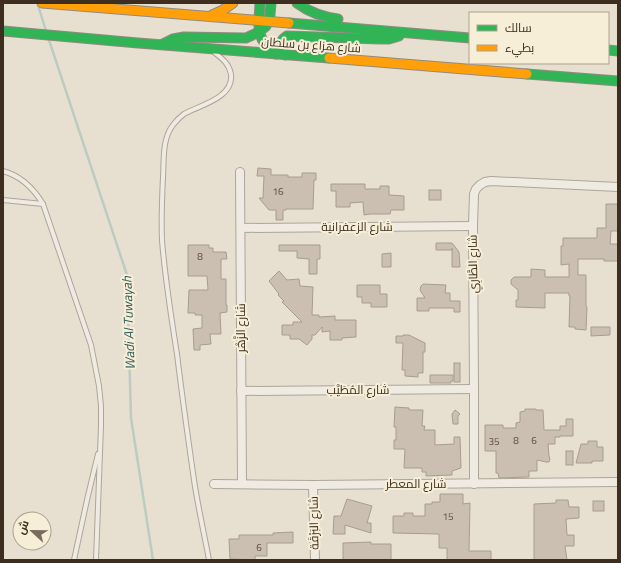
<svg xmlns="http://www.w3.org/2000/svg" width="621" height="563" viewBox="0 0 621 563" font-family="Georgia,Cairo,serif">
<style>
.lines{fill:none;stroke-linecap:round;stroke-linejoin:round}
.stream{stroke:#bcccc2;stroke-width:2.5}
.building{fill:#cbbfb2;stroke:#a89c90}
.lane-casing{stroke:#ada599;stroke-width:6}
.street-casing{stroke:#ada599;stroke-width:10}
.fast-casing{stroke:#928b80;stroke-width:11}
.slow-casing{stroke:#928b80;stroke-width:11}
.lane{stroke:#efebe3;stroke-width:4}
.street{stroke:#efebe3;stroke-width:8}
.fast{stroke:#30b455;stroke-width:9}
.slow{stroke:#ff9f0a;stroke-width:9}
.labels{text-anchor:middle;stroke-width:4;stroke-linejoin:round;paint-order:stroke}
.number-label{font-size:10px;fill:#605244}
.street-label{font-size:12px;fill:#3d2e20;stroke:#f7eed8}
.water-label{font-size:13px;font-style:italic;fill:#2f5d5a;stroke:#f7eed8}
</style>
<rect width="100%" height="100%" fill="#e7e0d1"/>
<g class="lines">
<g class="stream">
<path d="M38 5 46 31"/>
<path d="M49 40 127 275 131 418 153 560"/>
</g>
</g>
<g class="building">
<path d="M258 168 271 169V175H288V177H302V173H316V180H314L313 209H286V210H283V220H276V210H269L259 198H263L264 176H257Z"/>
<path d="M331 184H365V189H380V186H389V195L404 196V210H391L390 214H370L364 215 363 202 350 203V207H336V191H331Z"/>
<rect x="429" y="190" width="12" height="10"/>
<path d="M606 204H618V231H611L610 244H618V261H604V259H578V275H586V306L587 307 586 330 575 329V327H569L570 296H569V293H545V308L516 307V300H518V290L511 284V280L514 277H531V269L545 270V277H569V264L561 265V246H563V238H597V228H606Z"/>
<path d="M436 243H452L459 252 460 267H452V248V250H436Z"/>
<path d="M188 245H209V248H213V252H226L227 259H221V279H226V305H227V312L220 313 221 334H210L211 344 200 345V350H194L193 329 202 328V315H195V313H188L189 290H208L207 276H188Z"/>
<path d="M279 245H320V259H317V274H309V259L297 258V251H279Z"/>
<path d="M391 253V267H382V254Z"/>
<path d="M279 271 287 280 299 279 300 286 313 287 312 315H319V317L335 316V320H356V337L342 338V340H330V331L322 332V327L315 335H312V339L307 345 299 339H290V335H282V325H293V322H302L282 302 284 301 278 295 279 294 269 281Z"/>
<path d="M423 284 446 285 445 293H450V301H460V312H454V308H429V311H417V298H425L420 290 421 286Z"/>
<path d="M357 285H380V294H387V307H371V303H362V297H357Z"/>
<path d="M591 327H610V335L591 336Z"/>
<path d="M403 335H409L425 343V352H423V373H418V377L405 376V370H402L403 343H396V336H403Z"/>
<rect x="454" y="363" width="6" height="19"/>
<path d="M430 375H453V381H451V383H430Z"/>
<path d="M395 407 409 408V410H423L422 426H425L424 430H435V445L454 444V437H460L461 468 452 471V475L426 476V472H422V468H404L405 449H394V440H396V427H394Z"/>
<path d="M525 409H536V410H543L544 430H560V426H566V419H573V436H560V437H555V444H548L549 456 550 459 549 462H546L537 460V471H529V477L499 478 498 473H496V451H485V425H503V428H516V423L520 422V412L525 411Z"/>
<path d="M455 410 460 414 458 416V424H453L452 414Z"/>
<path d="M588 441H597V447H603V461H592V463H576L581 444H588Z"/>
<rect x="566" y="451" width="7" height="14"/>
<path d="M440 494H463V504L470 503 469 551H491V560H447V548H439V534L393 533V516H404V513H413V516H425V504H432V502H440Z"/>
<path d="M347 499 372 506 367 523H371V533L345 525V534H333L334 516H341Z"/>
<path d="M556 500H568L569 507H579V518L566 519 567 535H574V546H565L567 560H534V504L556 503Z"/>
<rect x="593" y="501" width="11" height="10"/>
<path d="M293 532V543H267V556H255V560L230 559 229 539H239V535H273V533Z"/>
<path d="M371 542V544H391V560H343V543Z"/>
</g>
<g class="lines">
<g class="lane-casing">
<g id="lane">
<path d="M3 171C21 176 34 189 43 204L91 345 99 386 101 406V426L96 560"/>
<path d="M3 200 43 204"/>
<path d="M74 560 87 500 98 454"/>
<path d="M209 560C204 533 198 507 194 480 188 438 182 396 177 354 171 316 165 279 162 240 161 219 162 198 163 177 164 160 162 139 173 125 176 121 180 117 184 114 200 105 234 98 231 74 229 64 223 59 215 53"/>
</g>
</g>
<g class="street-casing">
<g id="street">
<path d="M240 172 242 484"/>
<path d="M241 228 473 226"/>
<path d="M241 391 474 389"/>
<path d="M214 484 313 485 618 482"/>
<path d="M474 484V389L473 226 474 194 476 189 480 185 485 182 491 181 618 187"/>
<path d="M313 485 315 560"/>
</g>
</g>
<g class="fast-casing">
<g id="fast">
<path d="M260 3C259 27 254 38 276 54"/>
<path d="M297 3C309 12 323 17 338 19"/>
<path d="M289 23 470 38"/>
<path d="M3 31 138 43 329 58"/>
<path d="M163 44 173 39 184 37 246 38 259 32 266 26 270 15 271 3"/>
<path d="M608 50 618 51"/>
<path d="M285 55C279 48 279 41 287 36L380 39H389L399 36"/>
<path d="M527 74 618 81"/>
</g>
</g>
<g class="slow-casing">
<g id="slow">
<path d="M42 3 289 23"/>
<path d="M212 15 223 10 233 3"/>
<path d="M329 58 527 74"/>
</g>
</g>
<use href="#lane" class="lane"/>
<use href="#street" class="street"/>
<use href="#fast" class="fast"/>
<use href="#slow" class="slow"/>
</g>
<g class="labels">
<g class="number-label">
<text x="278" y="195">16</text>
<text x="200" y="260">8</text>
<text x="516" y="444">8</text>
<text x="534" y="444">6</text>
<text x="494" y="445">35</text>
<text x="448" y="520">15</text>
<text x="259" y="551">6</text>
</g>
<g class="street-label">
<text transform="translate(311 45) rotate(4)" y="4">شارع هزاع بن سلطان</text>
<text x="357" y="231">شارع الزعفرانية</text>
<text transform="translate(473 264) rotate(-91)" y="4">شارع الطَّارِي</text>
<text transform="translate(241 328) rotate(-90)" y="4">شارع الزَّهْر</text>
<text x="358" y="394">شارع المُطَيَّب</text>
<text x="416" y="488">شارع المعطر</text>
<text transform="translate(314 523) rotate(-91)" y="4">شارع البَرْقَة</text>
</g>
<g class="water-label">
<text transform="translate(128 323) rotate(-92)" y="5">Wadi Al Tuwayah</text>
</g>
</g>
<rect width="621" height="563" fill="none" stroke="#3d2e20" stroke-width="8"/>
<rect x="469" y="12" width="140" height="52" fill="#f7eed8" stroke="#ada18e"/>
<rect x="477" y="25" width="20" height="6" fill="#30b455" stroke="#ada18e"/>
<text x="505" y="32" font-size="12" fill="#3d2e20">سالك</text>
<rect x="477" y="45" width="20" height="6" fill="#ff9f0a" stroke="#ada18e"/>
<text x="505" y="52" font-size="12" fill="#3d2e20">بطيء</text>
<g transform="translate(32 531) rotate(292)"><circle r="19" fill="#f7eed8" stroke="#ada18e"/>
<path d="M0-3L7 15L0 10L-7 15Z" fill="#786c5e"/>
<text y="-6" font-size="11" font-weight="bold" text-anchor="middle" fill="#3d2e20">ش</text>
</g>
</svg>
